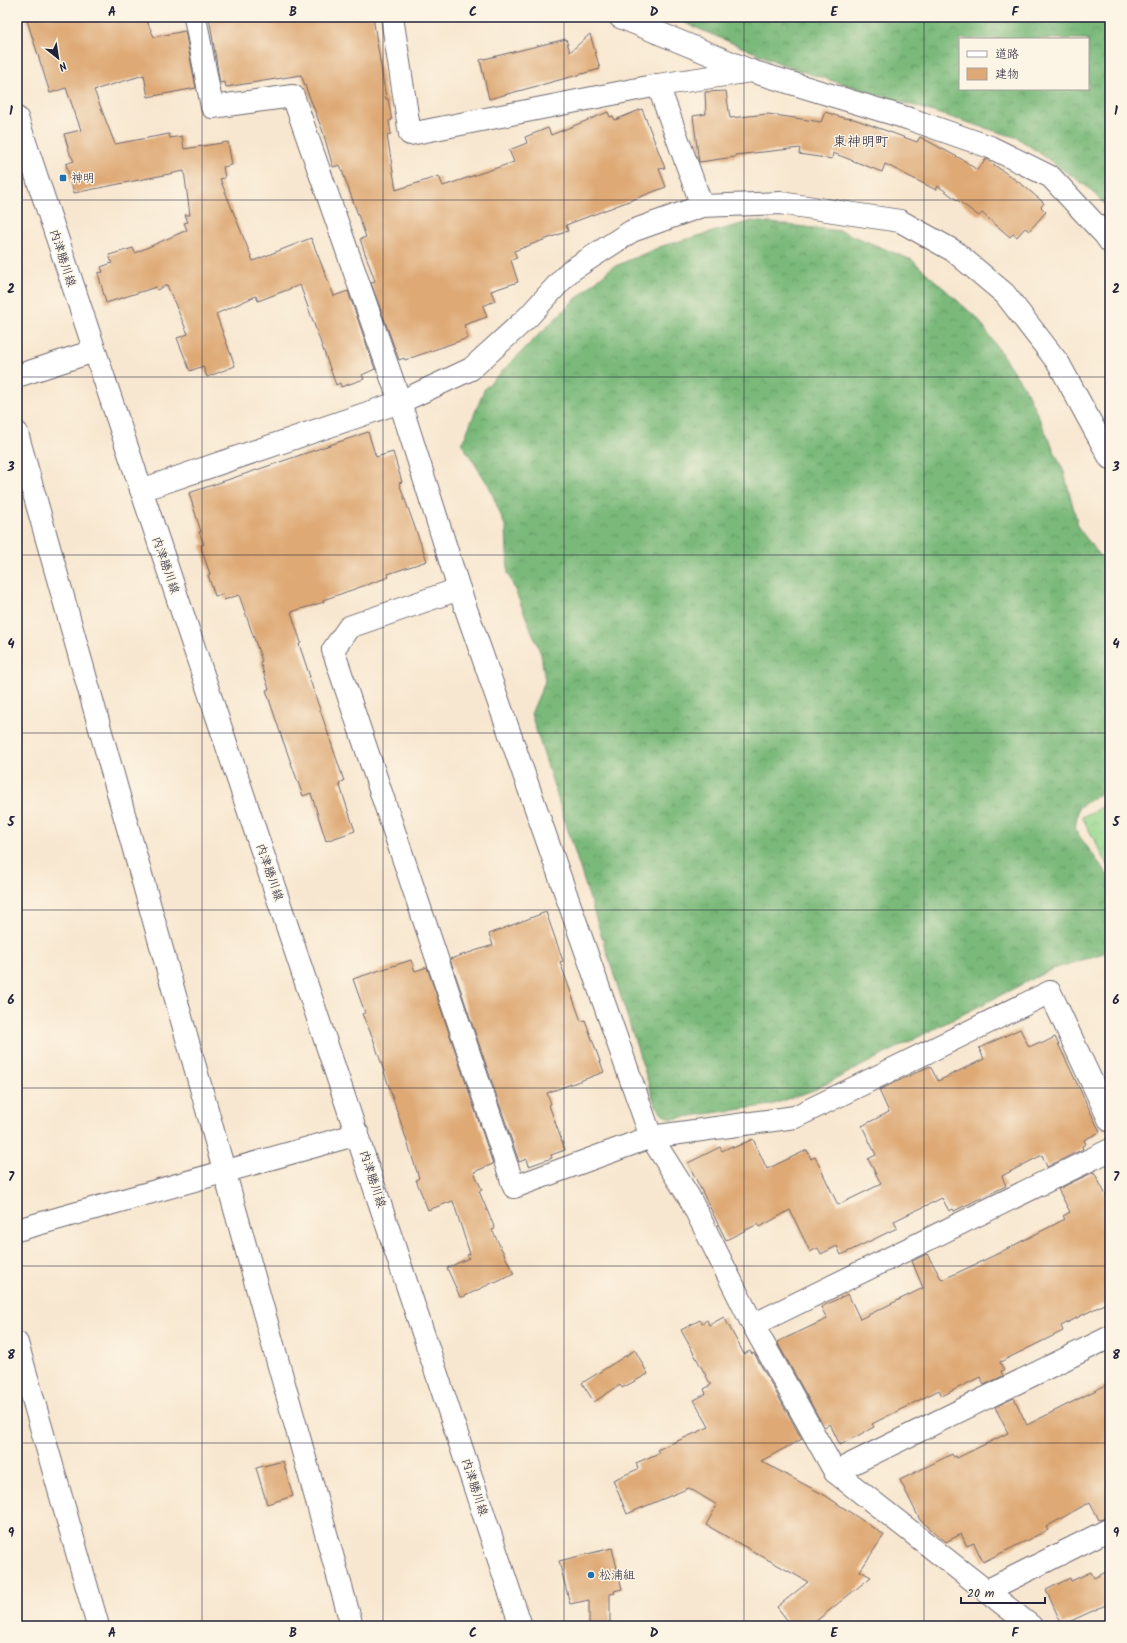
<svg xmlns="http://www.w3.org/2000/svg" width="1127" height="1643" viewBox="0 0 1127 1643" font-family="Kalam,'Klee One',sans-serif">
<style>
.forest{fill:url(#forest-crowns);stroke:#4e6e5a;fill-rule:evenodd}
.park{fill:url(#park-crowns);stroke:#5d7e66}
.building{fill:#dea974}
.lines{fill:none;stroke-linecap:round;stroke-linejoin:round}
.minor-casing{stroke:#6d676f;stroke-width:24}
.tertiary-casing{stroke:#6d676f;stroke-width:24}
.secondary-casing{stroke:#6d676f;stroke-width:24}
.minor{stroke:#fff;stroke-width:22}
.tertiary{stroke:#fff;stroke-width:22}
.secondary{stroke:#fff;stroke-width:22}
.grid{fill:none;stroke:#22223b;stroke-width:1;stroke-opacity:0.55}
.poi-dot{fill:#1f6fb2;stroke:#fcf5e5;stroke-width:1.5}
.labels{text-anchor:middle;stroke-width:3;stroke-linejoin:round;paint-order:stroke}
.poi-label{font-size:12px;fill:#22223b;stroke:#fcf5e5;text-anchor:start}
.street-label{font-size:12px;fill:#22223b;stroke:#fcf5e5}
.quarter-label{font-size:14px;fill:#22223b;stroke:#fcf5e5}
.neatline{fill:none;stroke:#22223b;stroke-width:1.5}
.grid-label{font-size:13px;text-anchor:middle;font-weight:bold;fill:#22223b}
</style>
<defs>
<pattern id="forest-crowns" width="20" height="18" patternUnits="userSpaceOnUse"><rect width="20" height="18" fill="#7ab97a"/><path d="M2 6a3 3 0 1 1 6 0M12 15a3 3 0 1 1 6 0" fill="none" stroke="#649665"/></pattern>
<pattern id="park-crowns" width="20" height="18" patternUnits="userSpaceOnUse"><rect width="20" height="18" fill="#98d990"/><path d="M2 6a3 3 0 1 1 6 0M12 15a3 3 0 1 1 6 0" fill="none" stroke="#83ba7d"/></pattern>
</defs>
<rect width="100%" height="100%" fill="#fcf5e5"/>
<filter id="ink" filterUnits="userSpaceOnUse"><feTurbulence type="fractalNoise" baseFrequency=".025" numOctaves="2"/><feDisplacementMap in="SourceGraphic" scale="8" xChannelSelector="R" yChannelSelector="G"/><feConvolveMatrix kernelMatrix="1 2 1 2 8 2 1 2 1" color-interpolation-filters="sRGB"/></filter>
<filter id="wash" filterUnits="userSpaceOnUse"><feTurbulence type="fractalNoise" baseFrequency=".012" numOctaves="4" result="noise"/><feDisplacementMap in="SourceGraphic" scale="16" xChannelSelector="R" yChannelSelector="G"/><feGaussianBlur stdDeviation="0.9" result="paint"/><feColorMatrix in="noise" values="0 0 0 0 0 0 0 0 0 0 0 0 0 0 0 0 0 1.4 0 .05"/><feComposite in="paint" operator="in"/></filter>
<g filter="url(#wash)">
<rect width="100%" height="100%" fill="#f8e7d0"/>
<g class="forest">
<path d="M671 17H1110V210L1086 186 1018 138 791 68ZM960 39H1088V89H960Z"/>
<path d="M752 221 841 231 912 260 978 319 1026 390 1064 472 1079 529 1110 568V787L1078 808 1075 830 1110 878V951L1050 970 814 1090 771 1105 670 1119 662 1113 655 1104 531 714 545 681 541 654 508 573 506 528 489 486 462 444 485 388 570 304 611 268 662 246Z"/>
</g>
<path class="park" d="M1110 803V869L1082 817Z"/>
<g id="blocks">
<g class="building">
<path d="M26 17H145L154 37 185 31 196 88 148 97 144 75 94 90 115 144 169 134 170 138 182 136 184 149 228 142 232 165 223 167 225 178 220 179 253 261 311 238 334 296 348 291 375 369 362 375 364 379 341 387 340 383 336 385 300 285 258 301 256 296 216 314 235 366 207 377 203 366 190 371 177 338 188 334 167 285 157 290 156 287 106 303 98 273 103 272 101 267 112 263 109 255 133 248 135 253 187 230 184 223 188 222 185 215H190L184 171 74 193 66 164 74 161 70 154 64 134 81 130 66 88 50 93Z"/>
<path d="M209 17H373L386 99H388L392 120 389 121 391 134 387 135 396 190 439 176 443 186 514 162 509 150 527 143 525 137 548 128 551 135 608 112 610 117 613 116 615 120 642 109 665 168 659 169 666 187 566 225 568 231 514 251 517 258 511 260 518 282 491 291 495 301 483 306 487 317 464 325 468 338 405 360 404 358 399 360 371 283 375 281 360 239 366 237 340 165 333 167 323 132 301 75 226 87 225 82 220 83Z"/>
<path d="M590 34 600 69 489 99 480 60 566 39 570 52Z"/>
<path d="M726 91 730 118 768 114 821 122 825 112 844 118 854 119 917 142 920 137 965 161 977 170 986 159 1024 186 1044 203 1041 207 1046 212 1029 231 1025 228 1017 237 1013 234 1010 237 982 213 979 216 938 186 936 190 885 164 882 172 833 153 832 159 799 154 800 148 735 155V157L699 162 693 116 706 114 705 92Z"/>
<path d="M368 432 376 457 393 452 402 482 399 483 427 561 388 574 389 577 323 600 324 602 291 612 301 643 299 644 310 677H309L344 781 339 783 355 831 326 841 311 793 303 796 282 738 266 690 269 689 260 662 262 661 239 595 224 600 223 594 215 596 208 575 210 574 202 551 201 545 204 544 199 532H201L189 493Z"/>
<path d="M546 912 563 961 560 962 581 1021 585 1020 604 1072 547 1093 551 1104 549 1105 565 1150 551 1155 552 1158 529 1166 527 1159 519 1162 517 1156 450 959 493 945 489 934Z"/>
<path d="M411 960 415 971 427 967 493 1164 474 1172 482 1190 479 1191 495 1229 492 1230 514 1274 495 1283 494 1282 463 1297H460L447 1268 469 1258 467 1255 470 1254 453 1201 428 1210 416 1180 419 1178 373 1038 362 1014 365 1013 353 979Z"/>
<path d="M1020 1029 1029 1047 1040 1042 1041 1044 1055 1037 1100 1132 1084 1140 1086 1144 1082 1146 1083 1149 1047 1167 1042 1155 1002 1176 1006 1186 954 1211 953 1209 949 1211 942 1198 894 1221 897 1228 841 1255 837 1246 821 1254 818 1248 810 1252 790 1210 760 1227 758 1224 726 1240 688 1163 720 1147 722 1151 732 1146 733 1148 753 1139 767 1169 807 1150 811 1159 815 1157 838 1205 881 1184 868 1159 876 1155 862 1126 889 1112 879 1090 930 1066 938 1081 984 1059 979 1048Z"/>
<path d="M1094 1172 1110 1203V1301L1061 1326 1063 1331 1000 1362 1004 1370 1001 1371 1003 1376 984 1385 980 1377 942 1396 939 1390 872 1424 874 1427 840 1445 830 1424 824 1427 777 1342 827 1319 821 1307 848 1294 860 1319 923 1288 912 1261 927 1254 942 1280 995 1255 1065 1219 1063 1216 1070 1212 1058 1189Z"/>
<path d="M724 1317 744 1354 750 1351 752 1354 754 1353 802 1439 761 1461 826 1496 884 1535 860 1571 871 1577 810 1626H792L777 1607 808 1582 706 1525 717 1505 689 1488 627 1514 613 1480 638 1469 636 1463 659 1453 657 1450 709 1427 694 1400 706 1394 704 1389 711 1385 681 1330 700 1320 702 1323 707 1320 709 1325Z"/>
<path d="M635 1350 648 1374 622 1388 620 1385 594 1402 582 1383Z"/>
<path d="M1110 1383V1517L1099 1520 1090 1502 1046 1527 1048 1530 983 1562 974 1543 967 1546 961 1534 946 1542 920 1520 900 1480 952 1454 954 1457 956 1456 957 1458 1008 1433 995 1407 1014 1398 1027 1425Z"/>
<path d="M283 1461 293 1496 267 1504 256 1468Z"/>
<path d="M612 1548 622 1589 614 1591 615 1593 610 1594V1626H589V1600L570 1604 559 1561Z"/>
<path d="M1110 1570V1603L1062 1625 1046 1590 1070 1578 1071 1581 1091 1572 1094 1578Z"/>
</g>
</g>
</g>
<g filter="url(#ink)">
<use href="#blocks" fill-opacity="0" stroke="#6d676f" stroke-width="1"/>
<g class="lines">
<g class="minor-casing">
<g id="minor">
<path d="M195 17 212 107 293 96 400 402 459 589 651 1137 689 1197 753 1325 835 1472 1031 1626"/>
<path d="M392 17 410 134 658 85 751 71"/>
<path d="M658 85 702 206"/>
<path d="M17 376 94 351"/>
<path d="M17 433 352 1626"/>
<path d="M141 490 400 402 471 369 528 317 570 271 632 231 702 206 780 203 900 221 954 251 1005 294 1059 364 1110 458"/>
<path d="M459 589 349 627 333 650 514 1187 651 1137 795 1117 1050 992 1110 1121"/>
<path d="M17 1230 358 1134"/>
<path d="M753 1325 1110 1150"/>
<path d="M17 1343 98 1626"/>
<path d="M835 1472 1110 1337"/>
<path d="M986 1591 1110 1529"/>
</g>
</g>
<g class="tertiary-casing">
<path id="tertiary" d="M620 17 751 71 910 119 990 147 1051 177 1105 235 1110 242"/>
</g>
<g class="secondary-casing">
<path id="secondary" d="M17 118 521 1626"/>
</g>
<use href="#minor" class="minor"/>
<use href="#tertiary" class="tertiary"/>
<use href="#secondary" class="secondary"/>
</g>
</g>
<path class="grid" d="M202 17V1626M383 17V1626M564 17V1626M744 17V1626M924 17V1626M17 200H1110M17 377H1110M17 555H1110M17 733H1110M17 910H1110M17 1088H1110M17 1266H1110M17 1443H1110"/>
<g class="poi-dot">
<rect x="59" y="174" width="8" height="8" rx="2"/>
<circle cx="591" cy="1575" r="4"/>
</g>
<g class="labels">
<g class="poi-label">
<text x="71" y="182">神明</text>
<text x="599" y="1579">松浦組</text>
</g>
<g class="street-label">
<text transform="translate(63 258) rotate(72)" y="4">内津勝川線</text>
<text transform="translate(166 565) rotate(71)" y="4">内津勝川線</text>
<text transform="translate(270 872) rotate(71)" y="4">内津勝川線</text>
<text transform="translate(373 1179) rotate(72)" y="4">内津勝川線</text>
<text transform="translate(475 1487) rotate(72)" y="4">内津勝川線</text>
</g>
<g class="quarter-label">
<text x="861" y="146">東神明町</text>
</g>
</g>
<rect width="1127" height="1643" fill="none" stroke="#fcf5e5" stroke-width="44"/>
<rect x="959" y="38" width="130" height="52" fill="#fcf5e5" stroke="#a5a1a1"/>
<rect x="967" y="51" width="20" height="6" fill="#ffffff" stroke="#a5a1a1"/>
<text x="995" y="58" font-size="12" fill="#22223b">道路</text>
<rect x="967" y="68" width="20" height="12" fill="#dea974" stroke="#a5a1a1"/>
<text x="995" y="78" font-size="12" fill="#22223b">建物</text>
<g transform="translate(58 58) rotate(150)" stroke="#fcf5e5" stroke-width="3" paint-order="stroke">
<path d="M0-3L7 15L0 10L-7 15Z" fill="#22223b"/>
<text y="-6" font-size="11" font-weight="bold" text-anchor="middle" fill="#22223b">N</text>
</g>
<path d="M961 1597v6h84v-6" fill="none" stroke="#22223b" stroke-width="2"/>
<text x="967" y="1597" font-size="12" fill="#22223b" stroke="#fcf5e5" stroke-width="3" paint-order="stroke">20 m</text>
<rect x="22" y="22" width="1083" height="1599" class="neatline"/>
<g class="grid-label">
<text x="112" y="16">A</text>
<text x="293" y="16">B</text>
<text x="473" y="16">C</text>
<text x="654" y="16">D</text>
<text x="834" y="16">E</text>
<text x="1015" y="16">F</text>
<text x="11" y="115">1</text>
<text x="1116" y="115">1</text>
<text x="11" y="293">2</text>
<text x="1116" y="293">2</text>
<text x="11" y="471">3</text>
<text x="1116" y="471">3</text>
<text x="11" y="648">4</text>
<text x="1116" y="648">4</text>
<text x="11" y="826">5</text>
<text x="1116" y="826">5</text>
<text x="11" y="1004">6</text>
<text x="1116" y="1004">6</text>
<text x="11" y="1181">7</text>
<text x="1116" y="1181">7</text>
<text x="11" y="1359">8</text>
<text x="1116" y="1359">8</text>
<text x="11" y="1537">9</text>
<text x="1116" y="1537">9</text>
<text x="112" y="1637">A</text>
<text x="293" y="1637">B</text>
<text x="473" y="1637">C</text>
<text x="654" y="1637">D</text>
<text x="834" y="1637">E</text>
<text x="1015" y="1637">F</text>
</g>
</svg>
